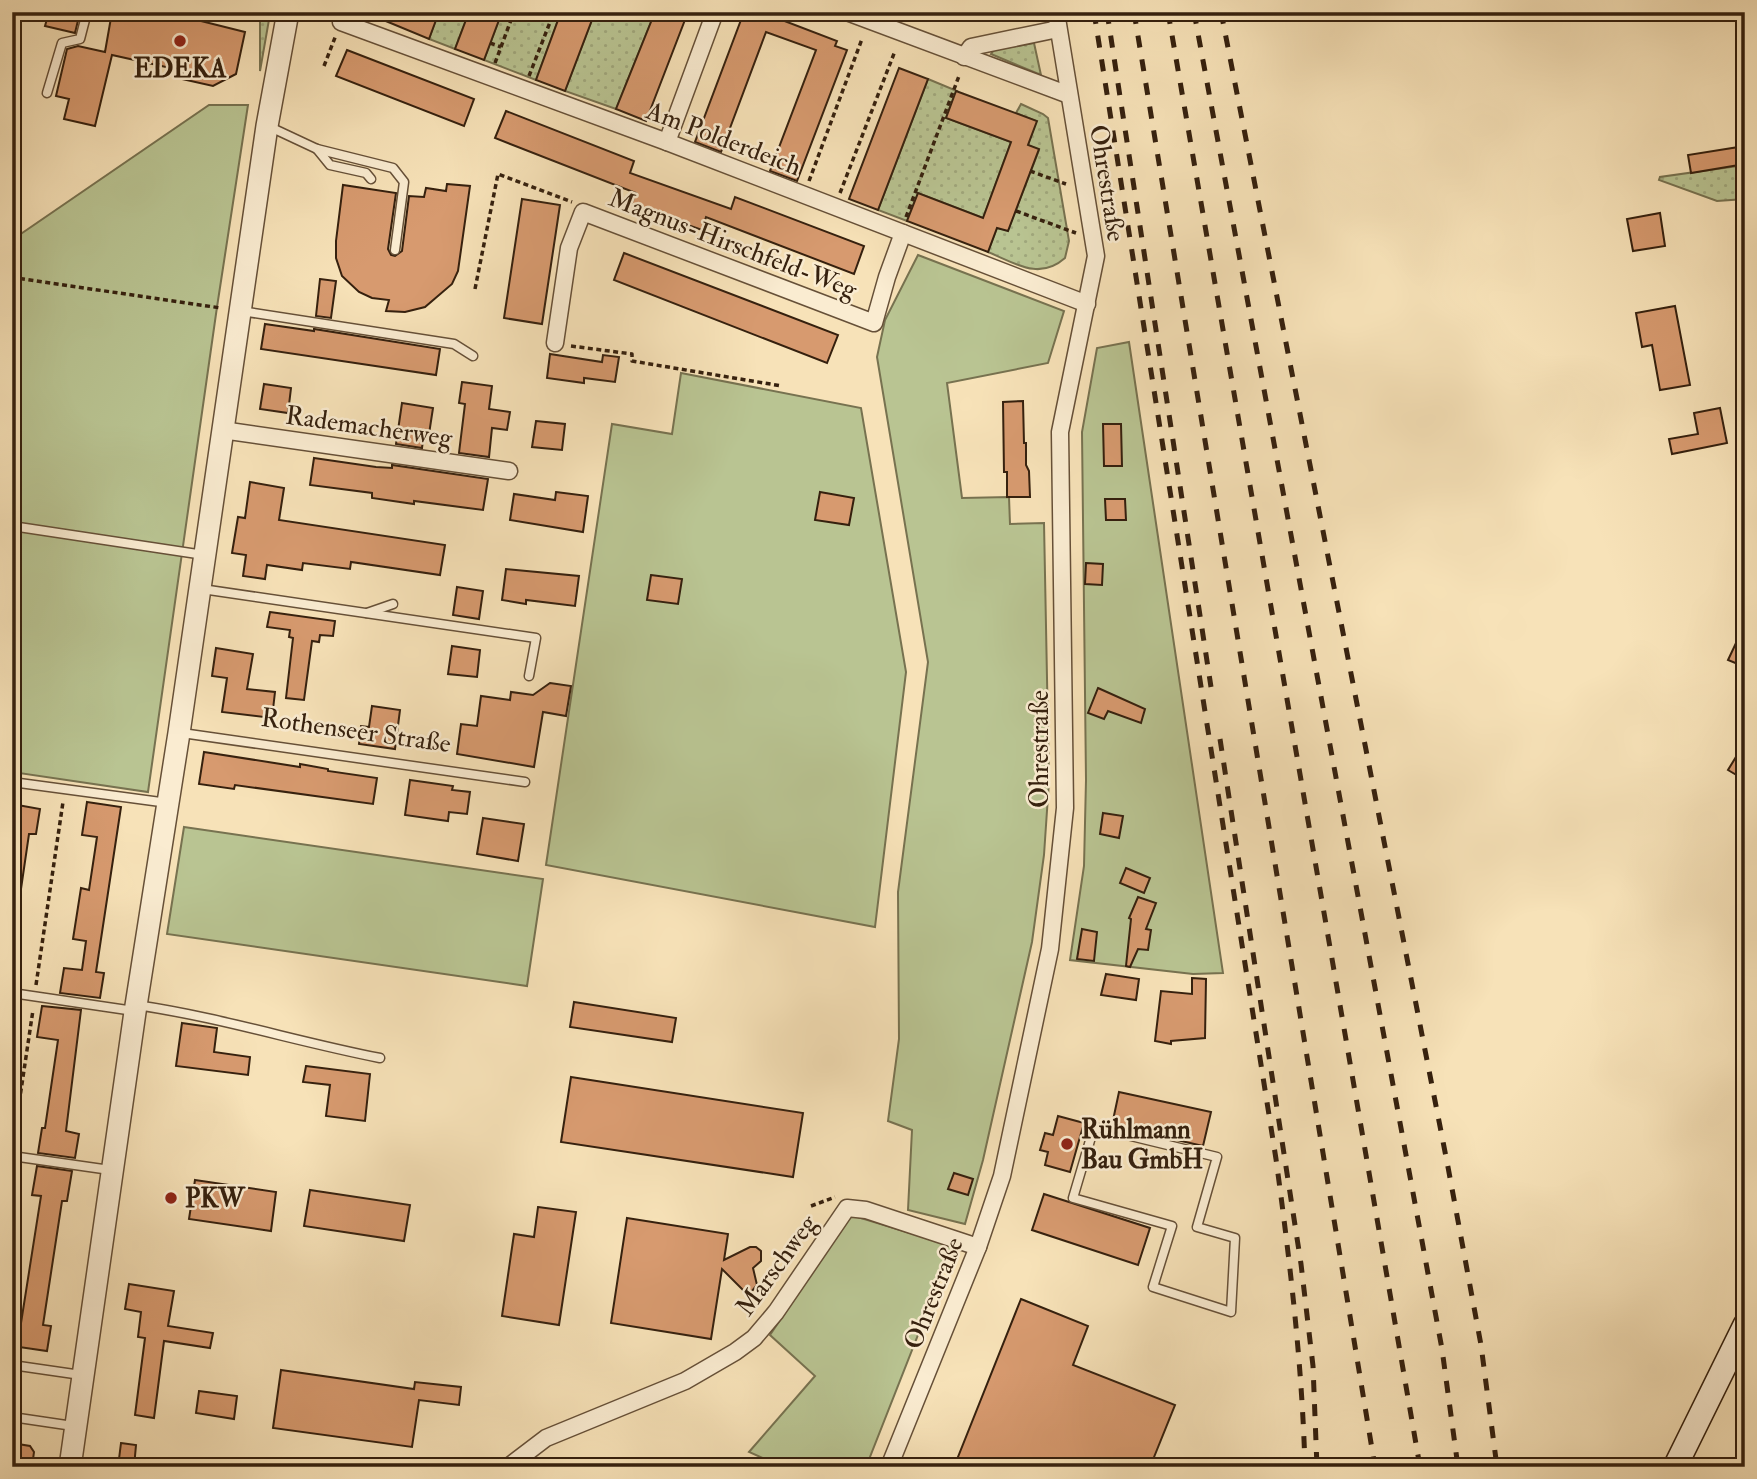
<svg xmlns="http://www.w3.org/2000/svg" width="1757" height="1479" viewBox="0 0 1757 1479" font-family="'IM FELL Double Pica',serif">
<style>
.grass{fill:url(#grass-dots);stroke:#777250;stroke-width:2}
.garden{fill:#b9c492;stroke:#777250;stroke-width:2}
.building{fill:#d79a6f;stroke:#35200e;stroke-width:2}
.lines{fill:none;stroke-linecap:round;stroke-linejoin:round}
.service-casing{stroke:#665038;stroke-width:11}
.minor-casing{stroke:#665038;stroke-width:19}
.tertiary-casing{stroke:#665038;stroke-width:24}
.secondary-casing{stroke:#35200e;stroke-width:26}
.path{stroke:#35200e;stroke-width:3.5;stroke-dasharray:5 3.5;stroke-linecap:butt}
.service{stroke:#faecd1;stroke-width:8}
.minor{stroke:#faecd1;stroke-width:16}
.tertiary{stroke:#faecd1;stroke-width:21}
.secondary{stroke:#faecd1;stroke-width:23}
.rail{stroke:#35200e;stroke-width:5;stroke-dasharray:12 12;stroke-linecap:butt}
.poi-dot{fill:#8f2418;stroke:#faecd1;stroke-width:2.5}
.labels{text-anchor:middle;stroke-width:5;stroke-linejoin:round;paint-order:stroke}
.poi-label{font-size:26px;font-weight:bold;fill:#35200e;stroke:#faecd1;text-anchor:start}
.street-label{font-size:26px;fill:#35200e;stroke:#faecd1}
</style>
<defs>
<pattern id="grass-dots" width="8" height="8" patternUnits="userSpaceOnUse" patternTransform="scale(1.75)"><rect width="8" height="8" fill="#b9c492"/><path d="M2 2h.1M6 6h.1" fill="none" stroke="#a0a87d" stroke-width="1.8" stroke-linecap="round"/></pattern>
</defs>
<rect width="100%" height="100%" fill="#f7e2b8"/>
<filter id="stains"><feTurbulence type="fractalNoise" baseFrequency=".00286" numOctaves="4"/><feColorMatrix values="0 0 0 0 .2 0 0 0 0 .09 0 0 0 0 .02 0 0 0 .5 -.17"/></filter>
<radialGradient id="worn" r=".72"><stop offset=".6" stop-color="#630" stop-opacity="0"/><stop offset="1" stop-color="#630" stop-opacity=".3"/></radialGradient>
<g class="grass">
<path d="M263 12H269L270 14 260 71V18Z"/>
<path d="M436 12H469L455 49 429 39 438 14Z"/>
<path d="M502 12H561L536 80 484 60Z"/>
<path d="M595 12H655L616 109 565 91Z"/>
<path d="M1034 43 1041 75 991 54 994 50Z"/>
<path d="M928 79 957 91 946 118 1011 142 983 218 918 193 907 221 878 210Z"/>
<path d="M1021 104 1043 114 1048 118 1069 241 1065 258C1039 281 1015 263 988 252L997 228 1008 230 1039 150 1028 145 1036 121 1016 113Z"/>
<path d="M1745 165V199L1717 201 1659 180 1660 177Z"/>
</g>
<g class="garden">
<path d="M209 105H248L217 307 148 792 12 772V240Z"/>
<path d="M918 255 1064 311 1048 363 947 383 962 498 1009 497 1010 524 1044 523 1049 781 1044 855 1032 942 983 1160 965 1224 908 1210 912 1130 888 1121 899 1039 898 892 928 662 877 357 885 320Z"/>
<path d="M1129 342 1223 973 1193 974 1070 960 1084 866 1086 780 1082 432 1097 348Z"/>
<path d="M681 373 861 408 906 672 875 927 546 865 612 424 672 434Z"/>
<path d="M184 827 543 879 527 986 167 934Z"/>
<path d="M851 1215 953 1246 866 1467H783L749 1452 815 1376 770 1335Z"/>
</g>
<g class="building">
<path d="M49 12H80L75 33 45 26Z"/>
<path d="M112 12H199L197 20 245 32 236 74 213 86 182 79 184 71 112 55 95 126 64 119 69 99 56 96 67 49 78 46 105 52Z"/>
<path d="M364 12H439L429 39Z"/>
<path d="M469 12H502L484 60 455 49Z"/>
<path d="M561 12H595L565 91 536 80Z"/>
<path d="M655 12H688L646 121 616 109Z"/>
<path d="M744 12H761L837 41 835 46 847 50 797 181 770 171 816 50 766 32 721 152 695 142Z"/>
<path d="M347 50 474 99 464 126 336 76Z"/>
<path d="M899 68 928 79 878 210 849 199Z"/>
<path d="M956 91 1037 121 1028 145 1039 149 1008 231 997 228 988 252 907 221 918 193 983 218 1011 142 946 118Z"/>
<path d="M506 111 634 161 630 173 731 209 735 197 864 246 854 274 706 217 702 230 631 205 636 193 495 138Z"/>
<path d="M1745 146V164L1691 173 1688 155Z"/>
<path d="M447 184 470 186 458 271 452 284 425 307 405 312 386 311 389 300 372 298 359 292 342 276 336 258V241L343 185 396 193 388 249 391 255 395 256 402 251 409 196 424 197 426 188 446 191Z"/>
<path d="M522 199 560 205 542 324 504 318Z"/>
<path d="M1660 213 1665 246 1633 251 1627 219Z"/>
<path d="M624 253 838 335 827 363 614 280Z"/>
<path d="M320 279 336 281 331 318 316 316Z"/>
<path d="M1675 306 1690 385 1660 390 1652 345 1642 347 1636 313Z"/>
<path d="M265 324 314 331V329L440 349 436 375 261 349Z"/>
<path d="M550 354 602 362 603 355 619 357 615 382 584 378V383L547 378Z"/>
<path d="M462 382 492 386 489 409 510 412 507 430 492 428 489 457 459 453 465 404 459 403Z"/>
<path d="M264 384 291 388 288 413 260 409Z"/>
<path d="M1023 401 1024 443H1026V465L1029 471 1030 497H1007V472H1004L1003 402Z"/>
<path d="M402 403 433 408 429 434 424 433 422 448 396 444Z"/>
<path d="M1720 408 1727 443 1672 454 1669 439 1698 434 1694 413Z"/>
<path d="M536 421 565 424 562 450 532 447Z"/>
<path d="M1103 424H1121L1122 466H1104Z"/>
<path d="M314 458 376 467 392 468V465L488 479 483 510 414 501V504L372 498V493L310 485Z"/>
<path d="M250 482 284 488 279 520 445 545 440 575 351 562 350 569 303 563 302 570 267 565 265 579 243 576 246 555 232 553 238 517 245 518Z"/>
<path d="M556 492 588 496 583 532 510 520 514 494 555 500Z"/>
<path d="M820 492 854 498 849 525 815 520Z"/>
<path d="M1105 499H1125L1126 520H1106Z"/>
<path d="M1086 563 1103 564 1102 585 1085 584Z"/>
<path d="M506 569 579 576 575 606 526 600V604L502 600Z"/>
<path d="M651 575 682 579 678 604 647 600Z"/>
<path d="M457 587 483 591 479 619 453 615Z"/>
<path d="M270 612 335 621 333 636 320 635 319 642 312 641 304 700 286 698 293 638 289 637 290 630 267 627Z"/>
<path d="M1745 624V667L1728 660Z"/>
<path d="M452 646 480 650 477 677 448 674Z"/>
<path d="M216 648 253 654 247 689 275 692 272 718 222 712 227 678 212 676Z"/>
<path d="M550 683 571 686 566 716 543 712 534 767 457 754 461 724 477 726 481 696 510 700 511 692 533 695Z"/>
<path d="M1098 688 1145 709 1141 723 1108 711 1104 719 1088 713Z"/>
<path d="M372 706 400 710 395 749 359 744 361 726 369 727Z"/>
<path d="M1745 742V780L1728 770Z"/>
<path d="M204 752 300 767V764L328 769V771L377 778 373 804 235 785 234 789 199 784Z"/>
<path d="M410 780 453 786 452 790 470 792 467 814 449 812 448 821 405 815Z"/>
<path d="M87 802 121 807 96 972 104 973 100 998 60 993 64 968 82 970 86 941 73 939 81 888 89 890 97 837 82 835Z"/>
<path d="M12 804 40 809 36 834H29L21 889 12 888Z"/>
<path d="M1103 813 1123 816 1119 838 1100 834Z"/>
<path d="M483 818 524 824 518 861 477 854Z"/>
<path d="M1126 868 1150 878 1144 893 1120 883Z"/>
<path d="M1138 897 1156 903 1146 929 1151 930 1148 950 1138 949 1130 967 1126 966 1131 919 1129 918Z"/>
<path d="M1082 929 1097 932 1094 961 1077 959Z"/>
<path d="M1106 974 1139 979 1136 1000 1101 995Z"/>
<path d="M1192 978 1206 979 1205 1038 1171 1041V1044L1155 1041 1161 991 1192 994Z"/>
<path d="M574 1002 676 1018 672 1042 570 1027Z"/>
<path d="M42 1006 81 1010 66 1131 79 1134 75 1158 38 1153 42 1128H45L58 1040 37 1037Z"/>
<path d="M182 1023 217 1028 214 1052 250 1057 248 1075 176 1066Z"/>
<path d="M306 1066 370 1074 365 1121 326 1116 330 1085 303 1082Z"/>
<path d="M571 1077 803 1113 793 1177 561 1142Z"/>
<path d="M1119 1092 1211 1112 1203 1146 1112 1125Z"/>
<path d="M1058 1116 1084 1123 1070 1172 1045 1165 1048 1152 1040 1150 1045 1133 1053 1135Z"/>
<path d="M37 1166 72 1171 67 1201H62L43 1325 51 1326 47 1351 12 1346 14 1322 21 1323 41 1196 32 1195Z"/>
<path d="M954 1173 973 1179 968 1195 948 1189Z"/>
<path d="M195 1180 276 1192 271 1231 189 1219Z"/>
<path d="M310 1190 410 1205 404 1241 304 1226Z"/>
<path d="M1044 1194 1150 1228 1138 1265 1032 1230Z"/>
<path d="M538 1207 576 1212 559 1325 502 1316 514 1234 534 1237Z"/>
<path d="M627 1218 728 1234 724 1260 750 1247H756L761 1251V1261L753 1268 757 1285 752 1291H744L722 1269 711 1339 611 1323Z"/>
<path d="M129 1284 174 1291 168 1326 213 1333 210 1348 164 1341 154 1418 135 1415 145 1338 138 1337 141 1312 125 1309Z"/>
<path d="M1021 1299 1088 1326 1073 1365 1175 1405 1150 1467H954Z"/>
<path d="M281 1370 414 1389 415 1382 461 1387 459 1405 419 1400 412 1447 273 1428Z"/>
<path d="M199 1391 237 1396 234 1419 196 1413Z"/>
<path d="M12 1443 30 1446 34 1452 32 1467H12Z"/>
<path d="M121 1443 136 1445 134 1467H118Z"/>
</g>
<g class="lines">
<g class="service-casing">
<g id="service">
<path d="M47 93 62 43 80 39 87 12"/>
<path d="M270 127 317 149 393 168 404 182 395 250"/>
<path d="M317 149 330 165 366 173 371 179"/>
<path d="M241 311 454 344 473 356"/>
<path d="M12 526 204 555"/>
<path d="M202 589 536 638 529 676"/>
<path d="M367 613 393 604"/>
<path d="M182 733 525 782"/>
<path d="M12 782 168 803"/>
<path d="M12 993 134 1011"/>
<path d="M136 1005C219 1017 298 1042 380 1058"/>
<path d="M1094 1127 1217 1157 1197 1227 1235 1238 1231 1312 1153 1287 1172 1226 1073 1198Z"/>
<path d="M12 1156 110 1170"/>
<path d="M12 1365 81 1375"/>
<path d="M12 1417 73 1426"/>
</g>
</g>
<g class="minor-casing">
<g id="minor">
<path d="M847 12 1069 95"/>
<path d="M341 22 667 142 1087 304"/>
<path d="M964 57 971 47 1058 29"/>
<path d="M667 142 715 12"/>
<path d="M555 343 569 248 583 212 874 323 887 277 903 233"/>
<path d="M222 430 509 471"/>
<path d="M508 1467 546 1438 685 1381 735 1352 754 1338 776 1312 847 1208 866 1210 978 1247"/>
<path d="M889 1467 978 1247 1002 1176 1050 949 1065 808 1060 432 1096 256 1056 12"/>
</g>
</g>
<g class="tertiary-casing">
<path id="tertiary" d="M70 1467 135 1012 179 733 267 126 288 12"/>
</g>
<g class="secondary-casing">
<path id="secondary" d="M1675 1467 1745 1325"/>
</g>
<g class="path">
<path d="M504 12 513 15"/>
<path d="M254 16 257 12"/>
<path d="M490 43 501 47"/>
<path d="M495 63 514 12"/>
<path d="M324 66 336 35"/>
<path d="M529 76 554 12"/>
<path d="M1030 171 1066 184"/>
<path d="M809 181 862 39"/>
<path d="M840 193 895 51"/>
<path d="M1016 211 1076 233"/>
<path d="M906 217 959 76"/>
<path d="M12 280 16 278 221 308"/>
<path d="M475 289 498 174 572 202"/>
<path d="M571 346 632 354V361L782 386"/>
<path d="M36 985 63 802"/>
<path d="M13 1144 33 1010"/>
<path d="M811 1206 835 1197"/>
</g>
<use href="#service" class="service"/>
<use href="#minor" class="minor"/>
<use href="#tertiary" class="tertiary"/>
<use href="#secondary" class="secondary"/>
<g class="rail">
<path d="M1094 12 1276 1159C1290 1262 1302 1363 1305 1467"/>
<path d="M1107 12 1211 687"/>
<path d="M1134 12 1375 1467"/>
<path d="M1168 12 1420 1467"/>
<path d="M1194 12 1442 1349 1458 1467"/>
<path d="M1221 12 1448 1167 1481 1345 1497 1467"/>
<path d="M1220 739 1301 1264 1313 1366 1317 1467"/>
</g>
</g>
<g class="poi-dot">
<circle cx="180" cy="41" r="7"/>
<circle cx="1067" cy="1144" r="7"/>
<circle cx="171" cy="1198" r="7"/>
</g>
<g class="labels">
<g class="poi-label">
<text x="180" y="77" text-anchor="middle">EDEKA</text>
<text x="1081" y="1138">Rühlmann<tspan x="1081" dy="30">Bau GmbH</tspan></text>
<text x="185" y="1207">PKW</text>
</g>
<g class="street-label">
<text transform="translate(724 138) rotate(21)" y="9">Am Polderdeich</text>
<text transform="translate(1108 183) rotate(81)" y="9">Ohrestraße</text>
<text transform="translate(733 243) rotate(21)" y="9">Magnus-Hirschfeld-Weg</text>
<text transform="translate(369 426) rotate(8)" y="9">Rademacherweg</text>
<text transform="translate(356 730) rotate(8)" y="9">Rothenseer Straße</text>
<text transform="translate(1039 749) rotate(-90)" y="9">Ohrestraße</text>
<text transform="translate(776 1265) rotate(-54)" y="9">Marschweg</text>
<text transform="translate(933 1293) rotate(-68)" y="9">Ohrestraße</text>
</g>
</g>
<rect width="1757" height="1479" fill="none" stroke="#f7e2b8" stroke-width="42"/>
<rect x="14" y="14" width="1729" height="1451" fill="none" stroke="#35200e" stroke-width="3.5"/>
<rect x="21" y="21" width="1715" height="1437" fill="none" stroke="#35200e" stroke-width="2"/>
<rect width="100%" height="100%" filter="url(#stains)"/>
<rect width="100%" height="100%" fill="url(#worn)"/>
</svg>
